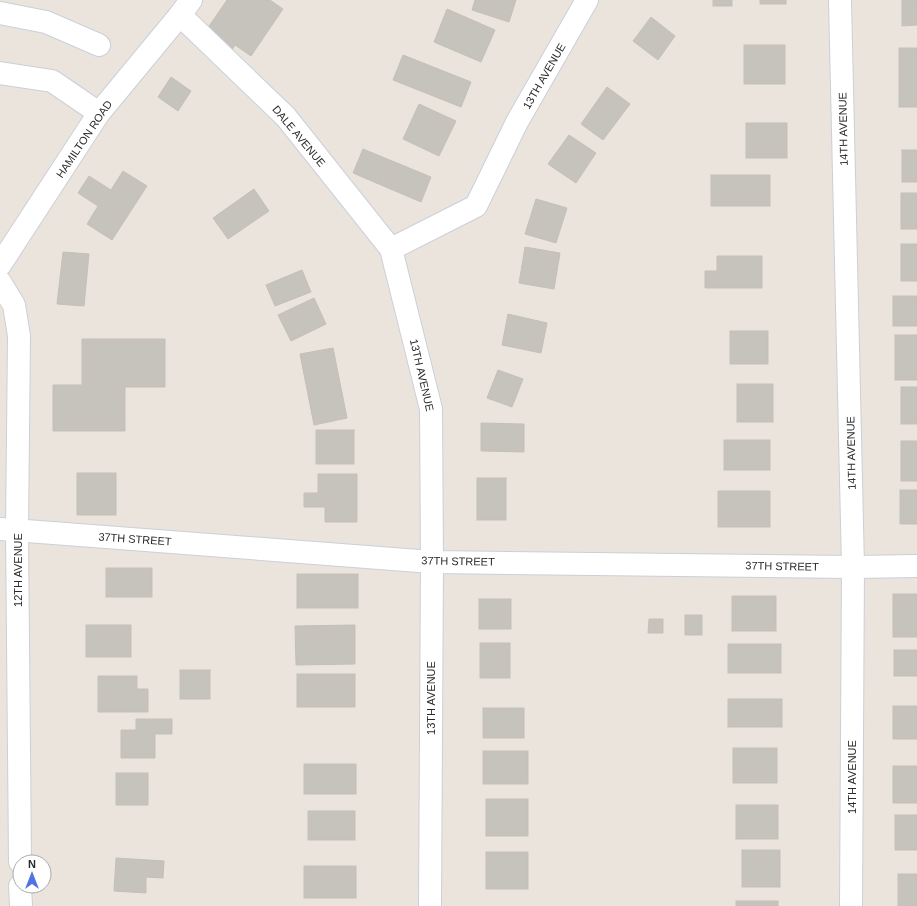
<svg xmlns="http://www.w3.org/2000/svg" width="917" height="906" viewBox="0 0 917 906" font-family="Arial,sans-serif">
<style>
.building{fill:#c6c2bc;stroke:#c5c0b7}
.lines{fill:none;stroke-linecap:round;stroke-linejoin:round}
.minor-casing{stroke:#cccfda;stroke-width:24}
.minor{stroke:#fff;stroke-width:22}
.labels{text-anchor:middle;stroke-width:3;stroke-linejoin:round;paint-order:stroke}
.street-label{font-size:11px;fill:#2a2a2a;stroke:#fff}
</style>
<rect width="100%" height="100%" fill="#eae4dd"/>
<g class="building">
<path d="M227 0H270L283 9 251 56 235 45 230 53 203 35Z"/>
<path d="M475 0H516L509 22 472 10Z"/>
<rect x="713" y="0" width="19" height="6"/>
<rect x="760" y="0" width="26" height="4"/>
<path d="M902 0H917V25L902 26Z"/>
<path d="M447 9 495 30 481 62 434 42Z"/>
<path d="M651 17 675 36 658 60 633 41Z"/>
<rect x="744" y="45" width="41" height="39"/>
<rect x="899" y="48" width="18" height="59"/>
<path d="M403 55 471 82 461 107 393 80Z"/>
<path d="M171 77 191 91 178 111 158 97Z"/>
<path d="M607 87 630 104 603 140 581 124Z"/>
<path d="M419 104 456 121 439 156 403 139Z"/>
<rect x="746" y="123" width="41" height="35"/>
<path d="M569 135 596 153 576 183 548 164Z"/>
<path d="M363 149 431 177 421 202 353 173Z"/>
<rect x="902" y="150" width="15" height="32"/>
<path d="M123 171 147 186 112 240 87 224 98 206 78 193 89 176 111 190Z"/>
<rect x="711" y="175" width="59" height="31"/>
<path d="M254 189 269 211 228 239 213 218Z"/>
<rect x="901" y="193" width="16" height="36"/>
<path d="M536 199 567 208 556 243 525 234Z"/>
<rect x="901" y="244" width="16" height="37"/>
<path d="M525 247 560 253 554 289 519 283Z"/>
<path d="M63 252 89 254 84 306 57 304Z"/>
<path d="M717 256H762V288H705V271H717Z"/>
<path d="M302 270 311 292 275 306 266 285Z"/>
<rect x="893" y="296" width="24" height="30"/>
<path d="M314 298 326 324 291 341 278 315Z"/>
<path d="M508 314 547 323 541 353 502 345Z"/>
<rect x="730" y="331" width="38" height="33"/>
<rect x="895" y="335" width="22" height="45"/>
<path d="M82 339H165V387H125V431H53V385H82Z"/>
<path d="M333 348 347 418 314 425 300 354Z"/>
<path d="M498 370 523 379 512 407 487 398Z"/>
<rect x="737" y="384" width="36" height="38"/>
<rect x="901" y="387" width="16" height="37"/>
<path d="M481 423 524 424V452L481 451Z"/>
<rect x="316" y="430" width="38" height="34"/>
<rect x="724" y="440" width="46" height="30"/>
<rect x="901" y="441" width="16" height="40"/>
<rect x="77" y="473" width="39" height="42"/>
<path d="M318 474H357V522H325V507H304V493H318Z"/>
<rect x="477" y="478" width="29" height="42"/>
<rect x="900" y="490" width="17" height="34"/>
<rect x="718" y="491" width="52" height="36"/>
<rect x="106" y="568" width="46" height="29"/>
<rect x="297" y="574" width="61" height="34"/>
<rect x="893" y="594" width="24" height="43"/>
<rect x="732" y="596" width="44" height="35"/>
<rect x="479" y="599" width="32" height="30"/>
<rect x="685" y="615" width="17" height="20"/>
<path d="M649 619H663V633H648Z"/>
<rect x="86" y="625" width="45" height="32"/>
<path d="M355 625V664L296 665 295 626Z"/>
<rect x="480" y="643" width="30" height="35"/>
<rect x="728" y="644" width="53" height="29"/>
<rect x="894" y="650" width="23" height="26"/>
<rect x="180" y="670" width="30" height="29"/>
<rect x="297" y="674" width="58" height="33"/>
<path d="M98 676H137V689H148V712H98Z"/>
<rect x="728" y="699" width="54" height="28"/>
<rect x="893" y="706" width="24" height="33"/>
<rect x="483" y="708" width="41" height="30"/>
<path d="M136 719H172V734H155V758H121V730H136Z"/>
<rect x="733" y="748" width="44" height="35"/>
<rect x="483" y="751" width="45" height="33"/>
<rect x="304" y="764" width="52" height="30"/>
<rect x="893" y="766" width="24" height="37"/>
<rect x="116" y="773" width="32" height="32"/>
<rect x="486" y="799" width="42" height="37"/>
<rect x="736" y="805" width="42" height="34"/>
<rect x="308" y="811" width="47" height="29"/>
<rect x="895" y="815" width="22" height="35"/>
<rect x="742" y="850" width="38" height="37"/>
<rect x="486" y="852" width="42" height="37"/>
<path d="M116 858 164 861 163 878 146 877V893L114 891Z"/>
<rect x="304" y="866" width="52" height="32"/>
<rect x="898" y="874" width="19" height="32"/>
<rect x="736" y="901" width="42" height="5"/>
</g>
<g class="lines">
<g class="minor-casing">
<g id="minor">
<path d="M840 0 853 567 851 906"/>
<path d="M0 13 46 22 99 45"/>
<path d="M180 15 286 117 391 249 431 409 432 562 430 906"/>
<path d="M0 73 52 81 99 113"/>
<path d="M391 249 476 206 517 122 587 0"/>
<path d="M0 265 99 113 180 15 191 0"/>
<path d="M0 282 14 305 19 336 17 530 20 862"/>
<path d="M0 529 432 562 853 567 917 566"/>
<path d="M20 886 21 906"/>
</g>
</g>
<use href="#minor" class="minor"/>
</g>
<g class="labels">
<g class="street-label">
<text transform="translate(544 76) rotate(-60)" y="4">13TH AVENUE</text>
<text transform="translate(843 129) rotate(-91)" y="4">14TH AVENUE</text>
<text transform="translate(299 136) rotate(50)" y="4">DALE AVENUE</text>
<text transform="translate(84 139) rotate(-56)" y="4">HAMILTON ROAD</text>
<text transform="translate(422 375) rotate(77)" y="4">13TH AVENUE</text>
<text transform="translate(851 453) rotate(-91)" y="4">14TH AVENUE</text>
<text transform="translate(135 539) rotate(4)" y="4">37TH STREET</text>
<text transform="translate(458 561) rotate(1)" y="4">37TH STREET</text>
<text transform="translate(782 566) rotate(1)" y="4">37TH STREET</text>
<text transform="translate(18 570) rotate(-90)" y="4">12TH AVENUE</text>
<text transform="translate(431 698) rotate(-90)" y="4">13TH AVENUE</text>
<text transform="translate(852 777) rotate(-90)" y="4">14TH AVENUE</text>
</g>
</g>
<g transform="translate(32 874)"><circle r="19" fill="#ffffff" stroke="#aaaaaa"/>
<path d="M0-3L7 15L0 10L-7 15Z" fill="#4f72e5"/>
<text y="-6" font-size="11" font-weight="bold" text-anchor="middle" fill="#2a2a2a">N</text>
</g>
</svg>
